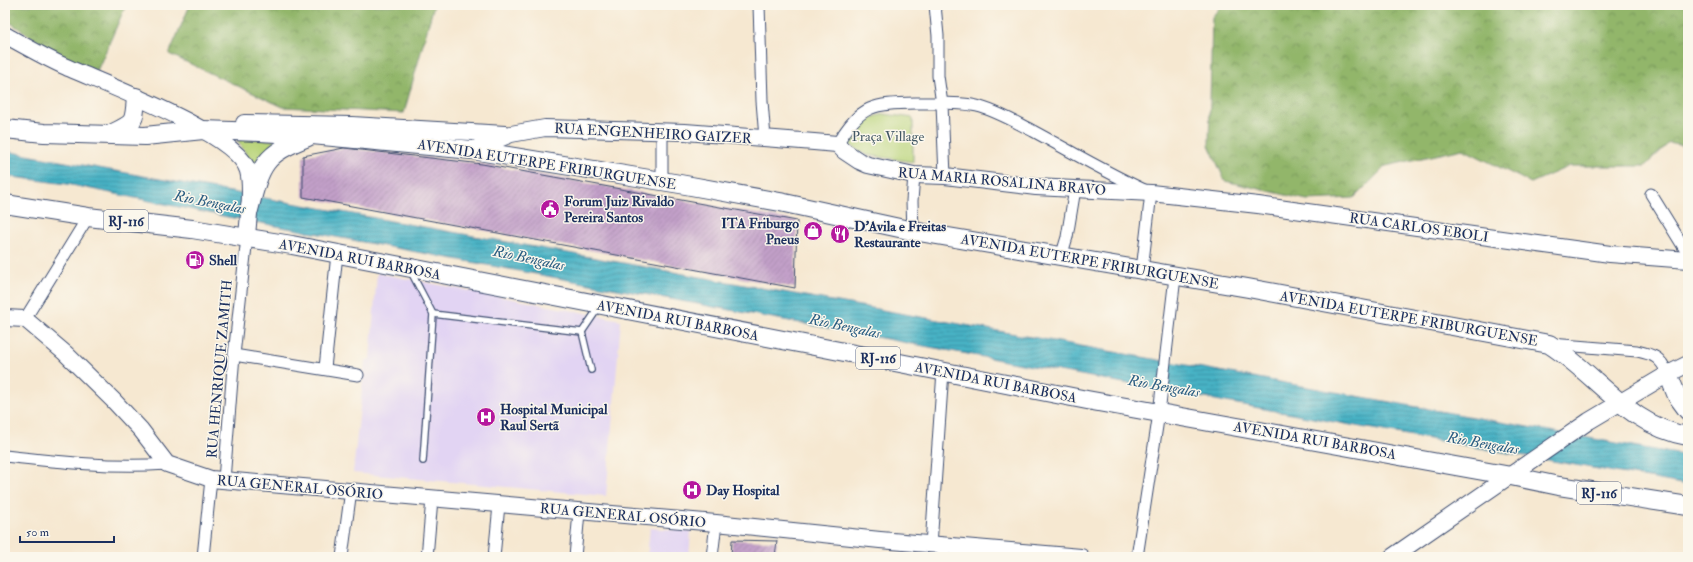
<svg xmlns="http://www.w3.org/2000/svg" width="1693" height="562" viewBox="0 0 1693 562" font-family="'IM FELL Double Pica',serif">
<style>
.built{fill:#e2d4f3}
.green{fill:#b9d47a;stroke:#6a826c}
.forest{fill:url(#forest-crowns);stroke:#567264}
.water{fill:url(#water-rules);stroke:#317092}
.building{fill:url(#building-hatch)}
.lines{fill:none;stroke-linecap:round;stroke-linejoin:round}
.lane-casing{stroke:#3c4b6f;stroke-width:8}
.street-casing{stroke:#3c4b6f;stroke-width:13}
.secondary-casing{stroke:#3c4b6f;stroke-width:18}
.primary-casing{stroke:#3c4b6f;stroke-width:20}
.lane{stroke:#fff;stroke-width:5.5}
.street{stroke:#fff;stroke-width:11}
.secondary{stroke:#fff;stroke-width:16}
.primary{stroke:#fff;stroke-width:18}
.labels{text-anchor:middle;stroke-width:3;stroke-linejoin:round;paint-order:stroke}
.shield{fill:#fbf7ec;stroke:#5e6b89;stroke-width:1}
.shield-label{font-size:13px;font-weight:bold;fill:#1b2f5e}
.street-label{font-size:14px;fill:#1b2f5e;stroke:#fbf7ec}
.park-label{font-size:14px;fill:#425865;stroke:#fbf7ec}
.poi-label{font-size:14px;font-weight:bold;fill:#1b2f5e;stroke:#fbf7ec;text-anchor:start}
.water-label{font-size:15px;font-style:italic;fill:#2a5d82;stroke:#fbf7ec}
</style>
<defs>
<pattern id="forest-crowns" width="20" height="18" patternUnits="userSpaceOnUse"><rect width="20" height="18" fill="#92b66a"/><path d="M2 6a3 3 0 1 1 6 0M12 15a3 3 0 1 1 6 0" fill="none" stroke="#76945a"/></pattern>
<pattern id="water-rules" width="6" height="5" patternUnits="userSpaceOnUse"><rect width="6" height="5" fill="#47b2c5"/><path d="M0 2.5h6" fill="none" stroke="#3a91a3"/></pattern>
<pattern id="building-hatch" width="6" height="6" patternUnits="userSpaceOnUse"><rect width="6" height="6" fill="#c3a0c9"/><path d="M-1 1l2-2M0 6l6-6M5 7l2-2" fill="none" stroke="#9e83a6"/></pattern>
</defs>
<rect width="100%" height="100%" fill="#fbf7ec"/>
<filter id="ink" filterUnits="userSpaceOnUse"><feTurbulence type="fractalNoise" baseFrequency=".025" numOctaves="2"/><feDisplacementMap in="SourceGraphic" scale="8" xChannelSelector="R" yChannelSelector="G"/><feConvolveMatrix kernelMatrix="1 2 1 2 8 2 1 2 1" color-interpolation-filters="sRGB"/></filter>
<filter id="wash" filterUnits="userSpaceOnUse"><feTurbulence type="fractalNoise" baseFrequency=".012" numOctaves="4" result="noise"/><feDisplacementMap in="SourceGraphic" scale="16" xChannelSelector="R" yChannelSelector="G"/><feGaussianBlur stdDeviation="0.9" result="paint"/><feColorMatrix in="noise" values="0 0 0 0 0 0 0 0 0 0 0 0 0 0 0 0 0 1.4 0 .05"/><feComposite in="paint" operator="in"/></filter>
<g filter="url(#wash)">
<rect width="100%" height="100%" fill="#f6e8d1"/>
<g class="built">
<path d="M377 273 621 320 606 496 353 473 365 361 370 359Z"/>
<path d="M650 528 691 531 689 557H647Z"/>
</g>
<g class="green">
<path d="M884 114 913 118V162L867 155 848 144C857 119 860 121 884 114Z"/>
<path d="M237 139 275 140 253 165Z"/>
</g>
<g class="forest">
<path d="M5 5H126L97 71 64 59 5 19Z"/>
<path d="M190 5H434L404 113 283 107 169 54Z"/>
<path d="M1222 5H1688V147L1669 143 1645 166H1570L1531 183 1463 149 1386 166 1354 198 1307 200 1225 181 1209 145 1212 17Z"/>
</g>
<path class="water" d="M5 151 1688 456V485L1356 426 228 217 67 184 5 176Z"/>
<g id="blocks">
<g class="building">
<path d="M344 148 482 164 797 221 795 288 303 197V156Z"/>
<path d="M732 540 777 541 775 557H731Z"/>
</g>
</g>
</g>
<g filter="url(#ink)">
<use href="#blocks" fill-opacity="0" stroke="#3c4b6f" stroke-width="1"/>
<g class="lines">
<g class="lane-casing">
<g id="lane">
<path d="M411 272 433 314 582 332 599 307"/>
<path d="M582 332 591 370"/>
<path d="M423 461 433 314"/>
</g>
</g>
<g class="street-casing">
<g id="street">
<path d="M759 5 762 101 765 138"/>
<path d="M935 5 938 36V76L942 104 945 176"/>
<path d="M837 144C862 104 872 104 917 103 933 103 962 102 977 106 997 111 1015 122 1033 131 1072 152 1110 175 1151 193L1142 270"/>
<path d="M662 181V131"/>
<path d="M1651 194 1688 254"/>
<path d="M913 231 912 201 914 175"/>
<path d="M1061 257 1067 237 1075 189"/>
<path d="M25 319 88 217"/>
<path d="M1551 344 1637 351C1655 355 1660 357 1668 374"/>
<path d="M234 355 358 375"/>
<path d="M325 368 337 254"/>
<path d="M5 456C59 462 113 468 167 464"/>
<path d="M224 480 234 355 247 237"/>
<path d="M931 545 943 371"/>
<path d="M203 557 211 479"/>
<path d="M342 557 351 490"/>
<path d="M427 557 432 499"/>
<path d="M494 557 499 505"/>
<path d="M575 557 579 512"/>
<path d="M712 557 716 523"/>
<path d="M1137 557 1159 413 1175 277"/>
</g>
</g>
<g class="secondary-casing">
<g id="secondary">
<path d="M5 35C25 46 44 57 64 66 101 83 238 133 248 171 253 189 248 219 247 237"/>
<path d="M244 123 352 125 505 134"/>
<path d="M472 150 511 134 545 128 685 132 814 142 837 144 844 151 859 161 868 165 914 175 945 176 1036 187 1151 193 1258 205 1610 254 1688 260"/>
<path d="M5 318 25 319 65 353 113 400 141 430 167 464 211 479 716 523 880 540 1081 557"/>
<path d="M1392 557 1589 421 1668 374 1688 364"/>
</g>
</g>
<g class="primary-casing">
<g id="primary">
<path d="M5 129 44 133 145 136 203 130 260 132 312 135 472 150 680 184 780 202 913 231 1248 288 1549 344C1597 374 1629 427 1688 436"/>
<path d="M111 134C135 122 134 124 136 97"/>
<path d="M5 204 88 217 192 229 292 245 814 346 1087 400 1511 476 1559 486 1688 506"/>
<path d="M249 210C261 164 263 155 308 137"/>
<path d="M1668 374 1677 396 1688 411"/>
</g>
</g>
<use href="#lane" class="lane"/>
<use href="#street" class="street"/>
<use href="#secondary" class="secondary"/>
<use href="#primary" class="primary"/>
</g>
</g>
<defs>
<g id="civic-disc" transform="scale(1)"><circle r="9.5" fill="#b5179e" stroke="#fbf7ec"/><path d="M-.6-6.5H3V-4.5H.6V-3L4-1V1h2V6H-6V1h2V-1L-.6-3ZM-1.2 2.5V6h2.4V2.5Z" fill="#fff"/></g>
<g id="shop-disc" transform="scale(1)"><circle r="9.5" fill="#b5179e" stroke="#fbf7ec"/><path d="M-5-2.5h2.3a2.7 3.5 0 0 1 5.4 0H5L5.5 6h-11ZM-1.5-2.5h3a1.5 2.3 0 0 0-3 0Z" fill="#fff"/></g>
<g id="restaurant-disc" transform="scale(1)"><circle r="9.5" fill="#b5179e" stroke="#fbf7ec"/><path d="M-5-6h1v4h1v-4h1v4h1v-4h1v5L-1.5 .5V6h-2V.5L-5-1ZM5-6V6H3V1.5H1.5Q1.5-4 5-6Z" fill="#fff"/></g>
<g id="fuel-disc" transform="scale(1)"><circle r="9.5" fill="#b5179e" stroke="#fbf7ec"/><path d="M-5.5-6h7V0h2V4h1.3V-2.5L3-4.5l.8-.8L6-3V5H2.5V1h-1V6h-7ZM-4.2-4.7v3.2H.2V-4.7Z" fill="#fff"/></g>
<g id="hospital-disc" transform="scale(1)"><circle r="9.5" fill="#b5179e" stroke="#fbf7ec"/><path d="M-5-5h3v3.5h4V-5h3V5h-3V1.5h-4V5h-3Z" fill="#fff"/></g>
</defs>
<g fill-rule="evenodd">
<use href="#civic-disc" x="550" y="209"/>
<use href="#shop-disc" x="813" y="231"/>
<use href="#restaurant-disc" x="840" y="234"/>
<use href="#fuel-disc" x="195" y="260"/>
<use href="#hospital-disc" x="486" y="417"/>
<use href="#hospital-disc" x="692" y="490"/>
</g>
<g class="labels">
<g class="shield">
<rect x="104" y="210" width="44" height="22" rx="3"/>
<rect x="856" y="347" width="44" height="22" rx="3"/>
<rect x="1577" y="482" width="44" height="22" rx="3"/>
</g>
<g class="shield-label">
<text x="126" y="226">RJ-116</text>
<text x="878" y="363">RJ-116</text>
<text x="1599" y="498">RJ-116</text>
</g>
<g class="street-label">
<text transform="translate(653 133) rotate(3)" y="5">RUA ENGENHEIRO GAIZER</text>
<text transform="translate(547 164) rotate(9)" y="5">AVENIDA EUTERPE FRIBURGUENSE</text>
<text transform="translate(1002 181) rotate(5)" y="5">RUA MARIA ROSALINA BRAVO</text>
<text transform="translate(1419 227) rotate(8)" y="5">RUA CARLOS EBOLI</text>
<text transform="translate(360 259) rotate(11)" y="5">AVENIDA RUI BARBOSA</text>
<text transform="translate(1090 261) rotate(10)" y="5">AVENIDA EUTERPE FRIBURGUENSE</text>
<text transform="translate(1409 318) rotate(10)" y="5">AVENIDA EUTERPE FRIBURGUENSE</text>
<text transform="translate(678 320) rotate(11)" y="5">AVENIDA RUI BARBOSA</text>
<text transform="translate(219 369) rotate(-85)" y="5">RUA HENRIQUE ZAMITH</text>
<text transform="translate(996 382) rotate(11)" y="5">AVENIDA RUI BARBOSA</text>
<text transform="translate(1315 440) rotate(10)" y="5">AVENIDA RUI BARBOSA</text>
<text transform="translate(300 487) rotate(5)" y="5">RUA GENERAL OSÓRIO</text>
<text transform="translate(623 515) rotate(5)" y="5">RUA GENERAL OSÓRIO</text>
</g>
<g class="park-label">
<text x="888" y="141">Praça Village</text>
</g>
<g class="poi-label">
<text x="564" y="206">Forum Juiz Rivaldo<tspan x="564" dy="16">Pereira Santos</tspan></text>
<text x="799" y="228" text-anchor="end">ITA Friburgo<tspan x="799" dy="16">Pneus</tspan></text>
<text x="854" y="231">D'Avila e Freitas<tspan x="854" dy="16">Restaurante</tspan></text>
<text x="209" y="265">Shell</text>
<text x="500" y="414">Hospital Municipal<tspan x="500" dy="16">Raul Sertã</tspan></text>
<text x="706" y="495">Day Hospital</text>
</g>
<g class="water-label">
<text transform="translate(210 202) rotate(11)" y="5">Rio Bengalas</text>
<text transform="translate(529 258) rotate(12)" y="5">Rio Bengalas</text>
<text transform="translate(845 326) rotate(12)" y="5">Rio Bengalas</text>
<text transform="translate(1164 386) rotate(10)" y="5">Rio Bengalas</text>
<text transform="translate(1483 443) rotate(10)" y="5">Rio Bengalas</text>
</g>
</g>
<rect width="1693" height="562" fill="none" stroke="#fbf7ec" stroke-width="20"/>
<path d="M20 536v6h94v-6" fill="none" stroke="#1b2f5e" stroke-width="2"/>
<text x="26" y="536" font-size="12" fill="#1b2f5e" stroke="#fbf7ec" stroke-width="3" paint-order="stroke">50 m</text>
</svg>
